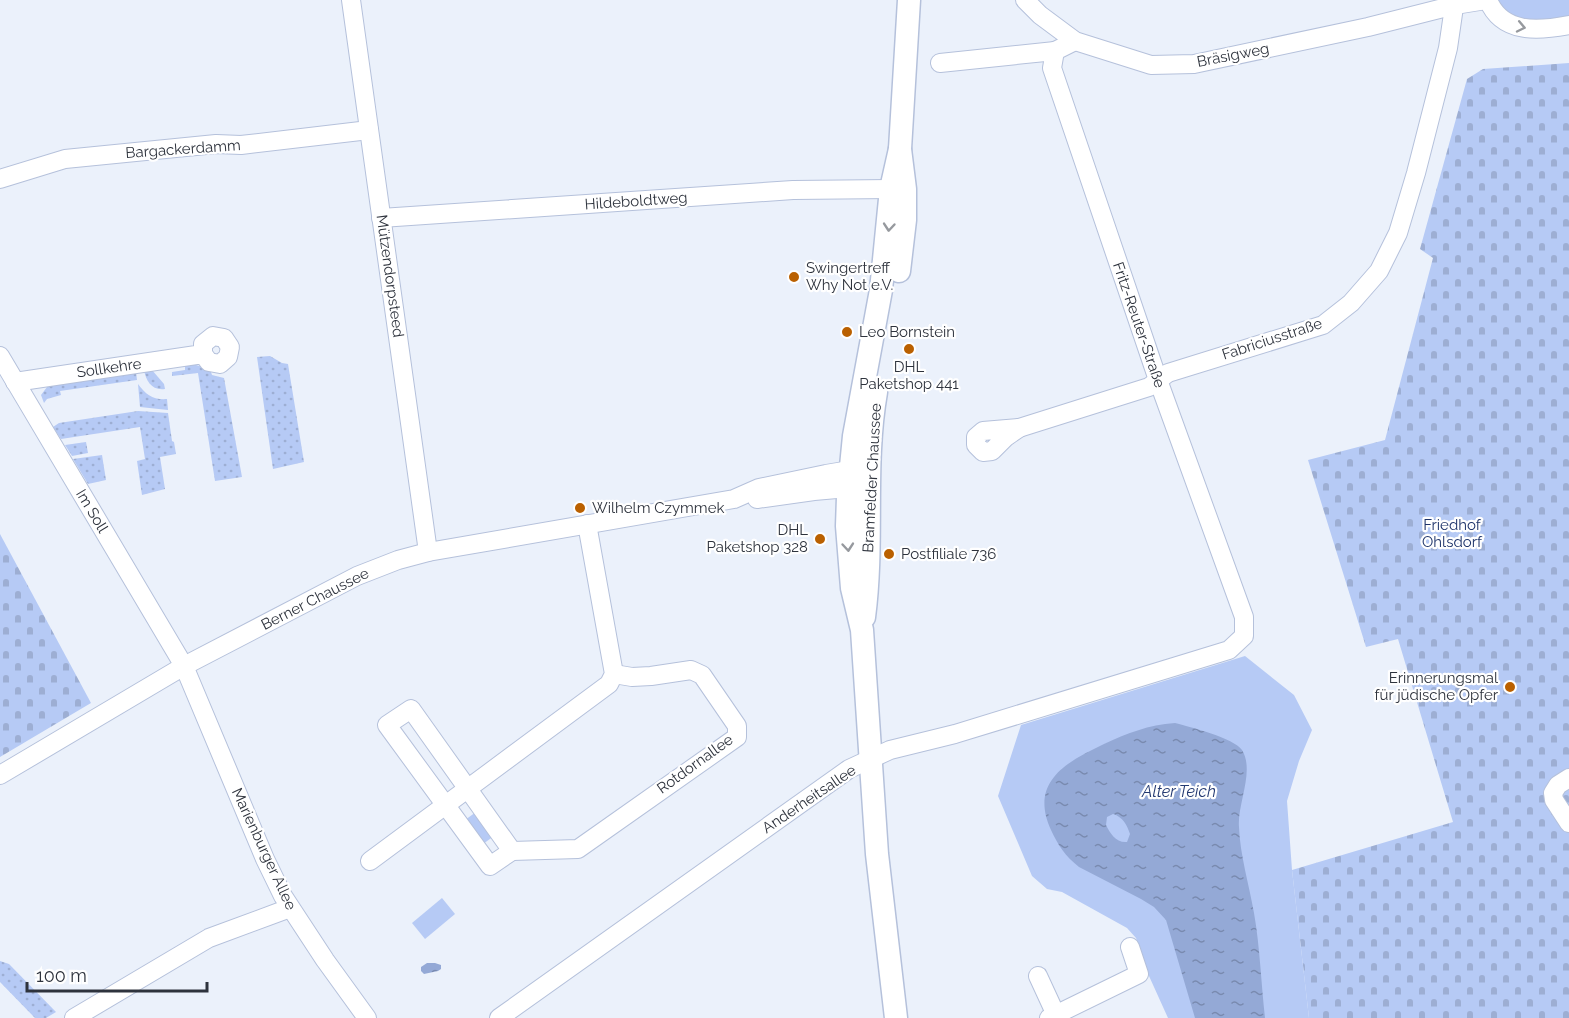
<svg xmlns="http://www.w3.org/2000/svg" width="1569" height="1018" viewBox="0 0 1569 1018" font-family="Raleway,sans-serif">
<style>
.grass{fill:url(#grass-dots)}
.cemetery{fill:url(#cemetery-stones)}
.green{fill:#b6caf5}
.water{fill:url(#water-ripples);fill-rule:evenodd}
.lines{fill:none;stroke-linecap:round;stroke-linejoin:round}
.minor-casing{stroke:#b5c1db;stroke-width:20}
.major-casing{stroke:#b5c1db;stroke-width:25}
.minor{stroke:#fff;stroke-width:18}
.major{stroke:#fff;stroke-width:22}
.oneway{stroke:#96999e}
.poi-dot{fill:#ba6000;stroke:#fff;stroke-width:2}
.labels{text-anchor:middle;stroke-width:4.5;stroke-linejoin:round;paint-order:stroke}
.street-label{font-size:15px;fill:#2e333d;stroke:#fff}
.poi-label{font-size:15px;fill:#2e333d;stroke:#fff;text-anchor:start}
.park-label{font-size:15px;fill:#1d336a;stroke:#fff}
.water-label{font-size:16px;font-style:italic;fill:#243a72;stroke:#fff}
</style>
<defs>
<pattern id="grass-dots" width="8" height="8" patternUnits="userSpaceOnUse" patternTransform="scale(1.5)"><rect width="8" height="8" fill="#b6caf5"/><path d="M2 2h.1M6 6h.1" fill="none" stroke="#9daed3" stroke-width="1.8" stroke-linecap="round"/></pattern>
<pattern id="cemetery-stones" width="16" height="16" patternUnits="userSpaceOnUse" patternTransform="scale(1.5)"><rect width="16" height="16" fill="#b6caf5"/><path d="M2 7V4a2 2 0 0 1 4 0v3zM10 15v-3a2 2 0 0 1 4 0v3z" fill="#9daed3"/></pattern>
<pattern id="water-ripples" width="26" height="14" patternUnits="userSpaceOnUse" patternTransform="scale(1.5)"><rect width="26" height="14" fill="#94a9d6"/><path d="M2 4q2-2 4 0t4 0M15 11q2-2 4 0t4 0" fill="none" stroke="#798aaf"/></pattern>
</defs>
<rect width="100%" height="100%" fill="#ebf1fb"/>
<g class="grass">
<path d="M270 356 282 363 288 364 304 462 273 469 257 357Z"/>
<path d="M185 365H196L210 369 212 375 224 378 242 477 215 481 198 373 172 376V372L185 370Z"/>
<path d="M144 370H152L164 384 165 389C152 391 146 381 144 370Z"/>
<path d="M136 372 137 380 60 391 61 395 47 399 44 403 41 395 50 383Z"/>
<path d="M138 384C146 395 153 400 167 399L168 410 140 407Z"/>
<path d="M138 411 168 413 172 441 174 442 176 454 160 457 165 489 142 495 137 461 145 459 140 427 61 439 53 427 59 423Z"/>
<path d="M86 442 88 453 72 456 65 445Z"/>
<path d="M102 455 106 480 88 484 73 459Z"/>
<path d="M0 961 9 964 56 1012 46 1018H35L0 982Z"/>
</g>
<g class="cemetery">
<path d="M1569 63V1018H1309L1292 870 1453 822 1398 639 1366 647 1308 460 1385 440 1433 258 1420 249 1467 79 1483 69Z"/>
<path d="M0 534 91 703 0 757Z"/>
</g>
<g class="green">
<path d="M1495 0H1569V17L1523 22 1510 18Z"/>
<path d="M1245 656 1294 695 1312 730 1299 761 1287 801 1292 870 1309 1018H1168L1149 976 1136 938 1127 928 1062 892 1047 889 1032 876 998 796 1021 725Z"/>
<path d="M476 812 494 836 483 844 465 820Z"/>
<path d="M442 898 455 914 425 939 412 923Z"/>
</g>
<g class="water">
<path d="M1175 723C1190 727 1234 738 1242 750 1255 771 1237 804 1239 827 1240 855 1249 884 1254 913 1260 947 1261 983 1265 1018H1195L1166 920 1154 907 1141 899 1079 867C1065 856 1058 845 1051 830 1029 782 1066 762 1104 744 1128 733 1148 725 1175 723ZM1113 814C1123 817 1127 825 1130 834L1127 842C1116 843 1110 833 1106 825L1107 817Z"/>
<path d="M427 963H435L441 965V969L438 971 424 974 421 971V967Z"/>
</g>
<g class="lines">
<g class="minor-casing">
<g id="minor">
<path d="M351 0 428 552"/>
<path d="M1025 0 1040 15 1075 41 1151 65 1194 64 1368 27 1455 5 1486 0"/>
<path d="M1488 0C1502 34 1538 31 1569 25"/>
<path d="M940 63 1055 51"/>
<path d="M0 179 65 159 216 144 241 145 369 130"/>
<path d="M381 218 793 190 891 189"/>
<path d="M0 356 184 666 265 859 283 896 325 960 367 1018"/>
<path d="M15 382 203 354 209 362 220 364 228 357 230 347 224 338 213 336 203 344V354"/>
<path d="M1019 428 1149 387 1168 373 1323 325 1351 303 1379 271 1398 233 1416 173 1448 48 1455 0"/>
<path d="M1019 428 1006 437 992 451 983 452 976 445V437L983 431Z"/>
<path d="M757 499 814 491 848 488 860 484"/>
<path d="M411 709 512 851 490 866 387 725Z"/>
<path d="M0 775 184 666 357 576 398 560 428 552 734 499 759 488 826 474 850 470 862 477"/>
<path d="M1569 778 1558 785 1553 793 1554 800 1569 823"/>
<path d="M512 851 578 849 737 737V726L702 675 691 670 651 676 632 677 614 674"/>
<path d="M370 861 609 684 614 674 587 524"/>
<path d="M1038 976 1056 1015"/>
<path d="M74 1018 209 938 290 908"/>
<path d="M499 1018 849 769 890 750 955 734 1229 650 1244 636V617L1158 380 1052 68 1055 51 1075 41"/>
<path d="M1049 1018 1139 974 1130 947"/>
</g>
</g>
<g class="major-casing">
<g id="major">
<path d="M899 271 905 220V189L900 149 909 0"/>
<path d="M864 617C874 542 863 466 876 392"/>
<path d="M896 1018 877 854 862 630 852 588 847 526 848 497 854 436 881 290 891 189 900 149"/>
</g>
</g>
<use href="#minor" class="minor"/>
<use href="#major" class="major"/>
</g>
<defs><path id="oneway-chevron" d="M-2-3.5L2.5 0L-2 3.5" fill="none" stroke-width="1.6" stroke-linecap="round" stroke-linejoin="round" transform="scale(1.5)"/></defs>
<g class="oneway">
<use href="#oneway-chevron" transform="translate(1521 27) rotate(12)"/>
<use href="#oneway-chevron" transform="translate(889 227) rotate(95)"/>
<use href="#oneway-chevron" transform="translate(848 547) rotate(85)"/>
</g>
<g class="poi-dot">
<circle cx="794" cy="277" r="6"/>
<circle cx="847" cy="332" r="6"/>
<circle cx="909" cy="349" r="6"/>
<circle cx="580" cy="508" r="6"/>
<circle cx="820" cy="539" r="6"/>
<circle cx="889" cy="554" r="6"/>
<circle cx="1510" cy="687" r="6"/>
</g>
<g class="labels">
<g class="street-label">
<text transform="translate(1233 55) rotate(-11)" y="5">Bräsigweg</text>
<text transform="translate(183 149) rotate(-4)" y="5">Bargackerdamm</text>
<text transform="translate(636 201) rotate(-4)" y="5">Hildeboldtweg</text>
<text transform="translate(390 276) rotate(82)" y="5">Mützendorpsteed</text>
<text transform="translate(1139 325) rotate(71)" y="5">Fritz-Reuter-Straße</text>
<text transform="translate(1272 339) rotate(-18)" y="5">Fabriciusstraße</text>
<text transform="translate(109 368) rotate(-8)" y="5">Sollkehre</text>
<text transform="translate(872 478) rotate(-87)" y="5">Bramfelder Chaussee</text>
<text transform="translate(92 511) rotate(59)" y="5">Im Soll</text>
<text transform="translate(315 599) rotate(-27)" y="5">Berner Chaussee</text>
<text transform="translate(695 764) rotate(-36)" y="5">Rotdornallee</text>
<text transform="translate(809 799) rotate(-34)" y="5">Anderheitsallee</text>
<text transform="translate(264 849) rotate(65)" y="5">Marienburger Allee</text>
</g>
<g class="poi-label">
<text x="806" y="273">Swingertreff<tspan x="806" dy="17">Why Not e.V.</tspan></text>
<text x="859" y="337">Leo Bornstein</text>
<text x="909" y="372" text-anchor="middle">DHL<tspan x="909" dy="17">Paketshop 441</tspan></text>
<text x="592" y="513">Wilhelm Czymmek</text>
<text x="808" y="535" text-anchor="end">DHL<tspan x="808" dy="17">Paketshop 328</tspan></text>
<text x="901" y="559">Postfiliale 736</text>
<text x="1498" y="683" text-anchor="end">Erinnerungsmal<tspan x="1498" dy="17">für jüdische Opfer</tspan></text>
</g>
<g class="park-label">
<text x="1452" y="530">Friedhof<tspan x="1452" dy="17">Ohlsdorf</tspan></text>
</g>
<g class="water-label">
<text x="1179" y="797">Alter Teich</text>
</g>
</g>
<path d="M27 982v9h180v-9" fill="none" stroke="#2e333d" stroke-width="3"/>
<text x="36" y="982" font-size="18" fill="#2e333d" stroke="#ffffff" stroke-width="4.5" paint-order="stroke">100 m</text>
</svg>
